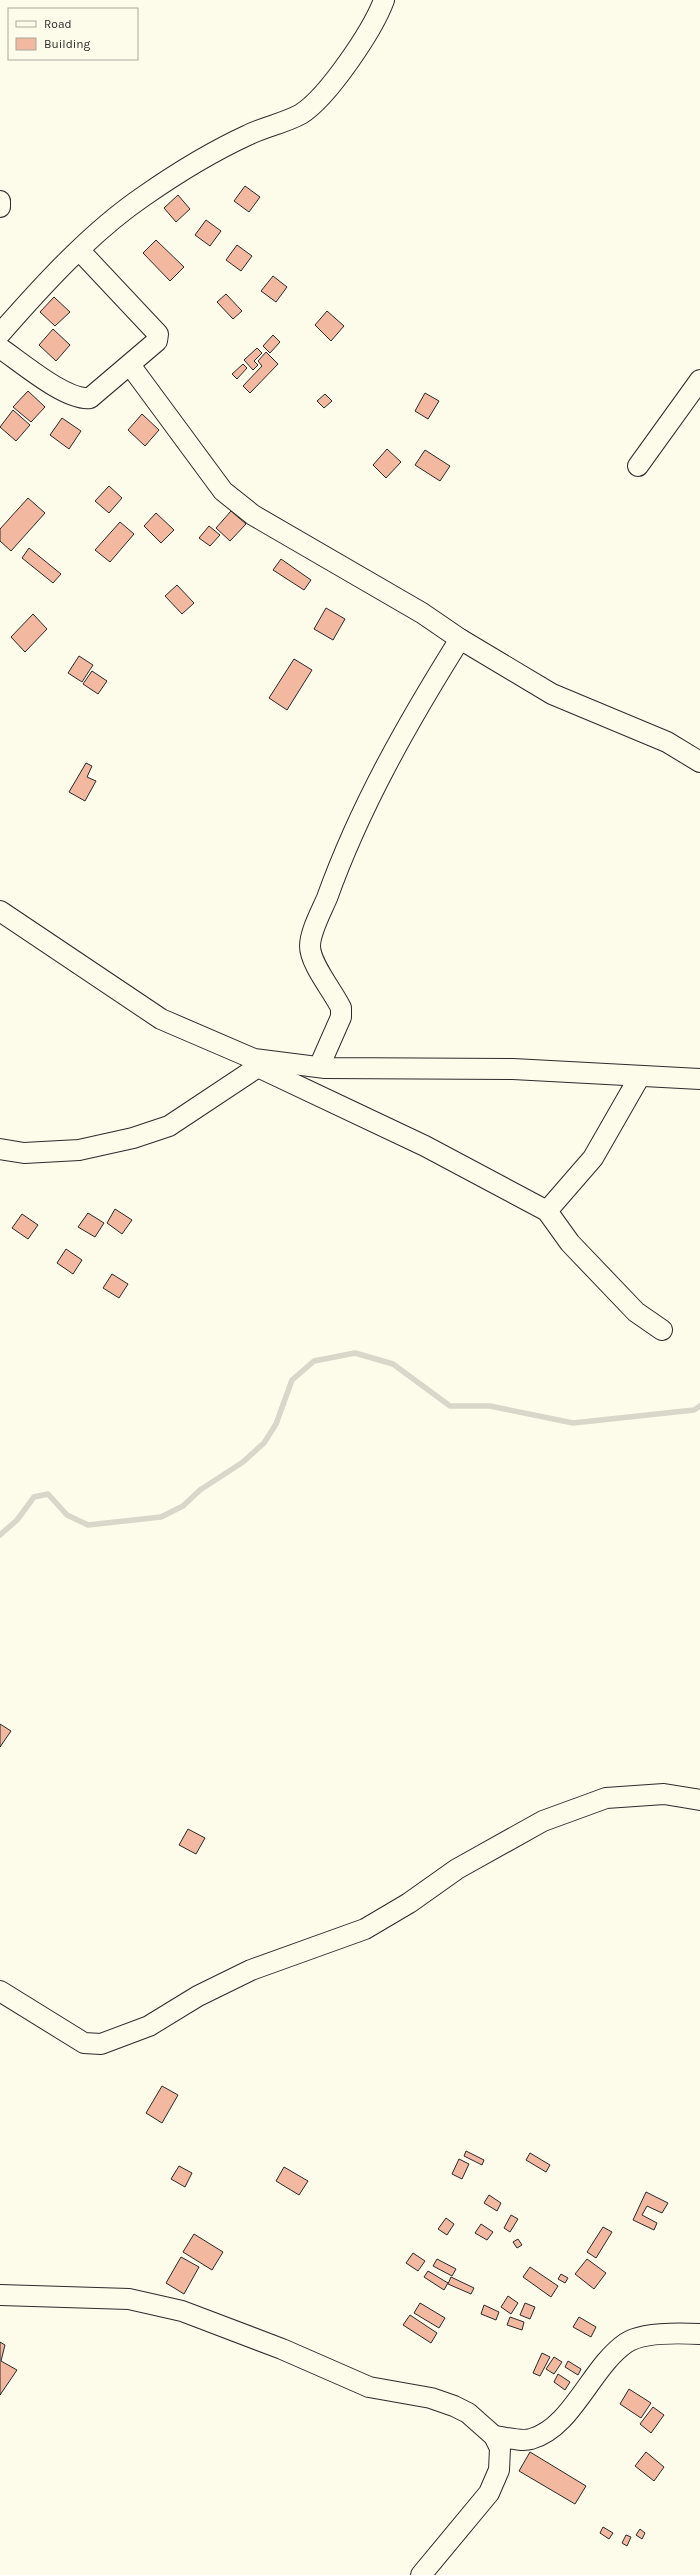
<svg xmlns="http://www.w3.org/2000/svg" width="700" height="2575" viewBox="0 0 700 2575" font-family="Karla,sans-serif">
<style>
.lines{fill:none;stroke-linecap:round;stroke-linejoin:round}
.stream{stroke:#d8d7c9;stroke-width:5.5}
.building{fill:#f2b8a0;stroke:#2b2b2b}
.minor-casing{stroke:#2b2b2b;stroke-width:22}
.minor{stroke:#fdfbea;stroke-width:20}
</style>
<rect width="100%" height="100%" fill="#fdfbea"/>
<g class="lines">
<path class="stream" d="M0 1535 17 1520 34 1497 48 1494 67 1515 88 1525 161 1517 183 1506 200 1490 243 1462 264 1443 276 1424 292 1380 314 1361 355 1353 393 1364 450 1406H490L573 1423 694 1410 700 1406"/>
</g>
<g class="building">
<path d="M245 186 260 197 249 212 234 201Z"/>
<path d="M178 195 190 209 176 222 164 208Z"/>
<path d="M206 220 221 231 210 246 195 235Z"/>
<path d="M156 240 184 267 170 281 143 253Z"/>
<path d="M237 245 252 256 241 271 226 260Z"/>
<path d="M273 276 287 287 276 302 261 291Z"/>
<path d="M226 294 242 311 233 319 217 302Z"/>
<path d="M54 297 70 312 55 326 40 312Z"/>
<path d="M327 311 344 326 331 341 315 325Z"/>
<path d="M53 329 70 345 56 361 39 345Z"/>
<path d="M273 335 280 342 270 353 263 346Z"/>
<path d="M257 348 262 353 254 361 258 365 253 370 244 360Z"/>
<path d="M266 352 278 364 250 393 243 386 262 366 258 361Z"/>
<path d="M243 364 247 368 237 379 232 374Z"/>
<path d="M28 391 45 407 31 422 13 407Z"/>
<path d="M425 393 439 401 428 419 415 411Z"/>
<path d="M325 394 332 401 324 408 317 401Z"/>
<path d="M13 410 30 425 16 441 0 427Z"/>
<path d="M142 414 159 430 145 446 128 430Z"/>
<path d="M62 418 81 431 69 449 50 435Z"/>
<path d="M387 449 401 462 386 478 373 465Z"/>
<path d="M425 450 450 466 440 481 415 465Z"/>
<path d="M109 486 122 498 109 513 95 501Z"/>
<path d="M28 498 45 513 11 551 0 541V529Z"/>
<path d="M231 511 246 524 230 541 216 528Z"/>
<path d="M156 513 174 530 161 543 144 526Z"/>
<path d="M120 522 134 534 110 562 95 550Z"/>
<path d="M209 526 220 535 210 546 199 538Z"/>
<path d="M29 548 61 574 53 583 22 558Z"/>
<path d="M281 559 311 580 304 590 273 570Z"/>
<path d="M177 585 194 603 182 614 165 596Z"/>
<path d="M326 608 345 619 333 640 314 629Z"/>
<path d="M33 614 47 629 25 652 11 637Z"/>
<path d="M79 656 93 665 82 682 68 673Z"/>
<path d="M294 659 312 670 287 710 269 698Z"/>
<path d="M92 671 107 681 98 694 83 684Z"/>
<path d="M86 763 92 766 87 777 96 781 85 801 69 792Z"/>
<path d="M115 1209 132 1220 122 1234 107 1223Z"/>
<path d="M88 1213 104 1223 95 1237 78 1227Z"/>
<path d="M22 1214 38 1225 28 1239 12 1228Z"/>
<path d="M66 1249 82 1260 73 1274 57 1263Z"/>
<path d="M112 1274 128 1284 119 1298 103 1288Z"/>
<path d="M0 1724 11 1731 0 1747Z"/>
<path d="M188 1829 205 1838 196 1854 179 1845Z"/>
<path d="M162 2086 178 2095 162 2123 146 2113Z"/>
<path d="M466 2151 484 2160 482 2165 464 2156Z"/>
<path d="M530 2153 550 2165 546 2172 526 2160Z"/>
<path d="M459 2159 469 2164 462 2179 452 2174Z"/>
<path d="M179 2166 192 2173 185 2187 171 2179Z"/>
<path d="M284 2167 308 2181 299 2195 276 2181Z"/>
<path d="M646 2192 668 2203 662 2213 647 2206 642 2215 657 2223 654 2230 633 2220Z"/>
<path d="M489 2195 501 2203 497 2211 484 2203Z"/>
<path d="M511 2215 518 2219 510 2232 504 2228Z"/>
<path d="M446 2218 454 2224 447 2235 438 2229Z"/>
<path d="M481 2224 493 2232 487 2240 475 2233Z"/>
<path d="M603 2227 612 2232 596 2258 587 2252Z"/>
<path d="M194 2234 223 2252 212 2270 183 2252Z"/>
<path d="M518 2239 522 2245 517 2248 513 2242Z"/>
<path d="M413 2253 425 2261 418 2271 406 2263Z"/>
<path d="M181 2257 199 2267 184 2294 166 2283Z"/>
<path d="M437 2259 456 2269 452 2276 433 2266Z"/>
<path d="M587 2259 606 2273 594 2289 575 2274Z"/>
<path d="M530 2267 558 2286 551 2297 523 2277Z"/>
<path d="M428 2271 448 2283 444 2290 424 2277Z"/>
<path d="M561 2274 568 2278 565 2283 558 2279Z"/>
<path d="M451 2277 474 2288 471 2294 448 2284Z"/>
<path d="M508 2296 518 2303 511 2314 501 2307Z"/>
<path d="M420 2303 445 2318 439 2328 414 2313Z"/>
<path d="M525 2303 535 2307 530 2319 520 2315Z"/>
<path d="M484 2305 499 2312 496 2320 481 2314Z"/>
<path d="M410 2315 437 2333 431 2343 403 2325Z"/>
<path d="M510 2317 524 2322 522 2330 507 2325Z"/>
<path d="M579 2317 596 2327 591 2337 573 2327Z"/>
<path d="M0 2342 5 2345 1 2361 17 2370 0 2395Z"/>
<path d="M542 2353 550 2357 540 2376 533 2373Z"/>
<path d="M554 2357 562 2362 554 2374 546 2369Z"/>
<path d="M568 2361 581 2369 578 2375 565 2367Z"/>
<path d="M558 2374 570 2382 565 2390 554 2382Z"/>
<path d="M629 2389 651 2403 641 2418 620 2404Z"/>
<path d="M653 2407 664 2415 651 2433 640 2424Z"/>
<path d="M530 2452 586 2486 575 2504 519 2471Z"/>
<path d="M646 2452 664 2467 654 2481 635 2466Z"/>
<path d="M603 2527 613 2533 609 2539 600 2533Z"/>
<path d="M640 2529 645 2533 642 2539 636 2535Z"/>
<path d="M626 2535 631 2537 627 2546 622 2543Z"/>
</g>
<g class="lines">
<g class="minor-casing">
<g id="minor">
<path d="M0 201V207"/>
<path d="M0 334C42 286 91 232 144 196 177 173 211 152 248 135 264 127 285 123 301 114 328 97 373 30 384 0"/>
<path d="M0 348C21 362 66 401 90 398L157 341 158 334 80 251"/>
<path d="M130 365 223 491 253 515 422 613 460 639 552 694 667 742 700 762"/>
<path d="M638 466 700 380"/>
<path d="M0 911 161 1019 254 1059 325 1068 513 1069 700 1079"/>
<path d="M258 1067 425 1146 547 1211 570 1243 636 1312 662 1330"/>
<path d="M319 1067 341 1017V1008C333 991 310 964 310 946 310 932 321 912 327 898 360 806 408 722 460 639"/>
<path d="M0 1149 24 1153 79 1150 133 1138 169 1126 267 1061"/>
<path d="M547 1211 593 1158 640 1076"/>
<path d="M0 1991 84 2043 101 2044 149 2026 198 1996 251 1970 365 1929 409 1903 457 1869 543 1821 606 1798 664 1794 700 1800"/>
<path d="M0 2295 129 2299 182 2311 282 2349 369 2387 431 2398 454 2406 468 2413 494 2436 500 2448 499 2470 489 2493 421 2575"/>
<path d="M494 2436C505 2437 521 2442 531 2439 572 2428 591 2367 626 2343 642 2332 681 2333 700 2334"/>
</g>
</g>
<use href="#minor" class="minor"/>
</g>
<rect x="8" y="8" width="130" height="52" fill="#fdfbea" stroke="#a9a89e"/>
<rect x="16" y="21" width="20" height="6" fill="#fdfbea" stroke="#a9a89e"/>
<text x="44" y="28" font-size="12" fill="#2b2b2b">Road</text>
<rect x="16" y="38" width="20" height="12" fill="#f2b8a0" stroke="#a9a89e"/>
<text x="44" y="48" font-size="12" fill="#2b2b2b">Building</text>
</svg>
